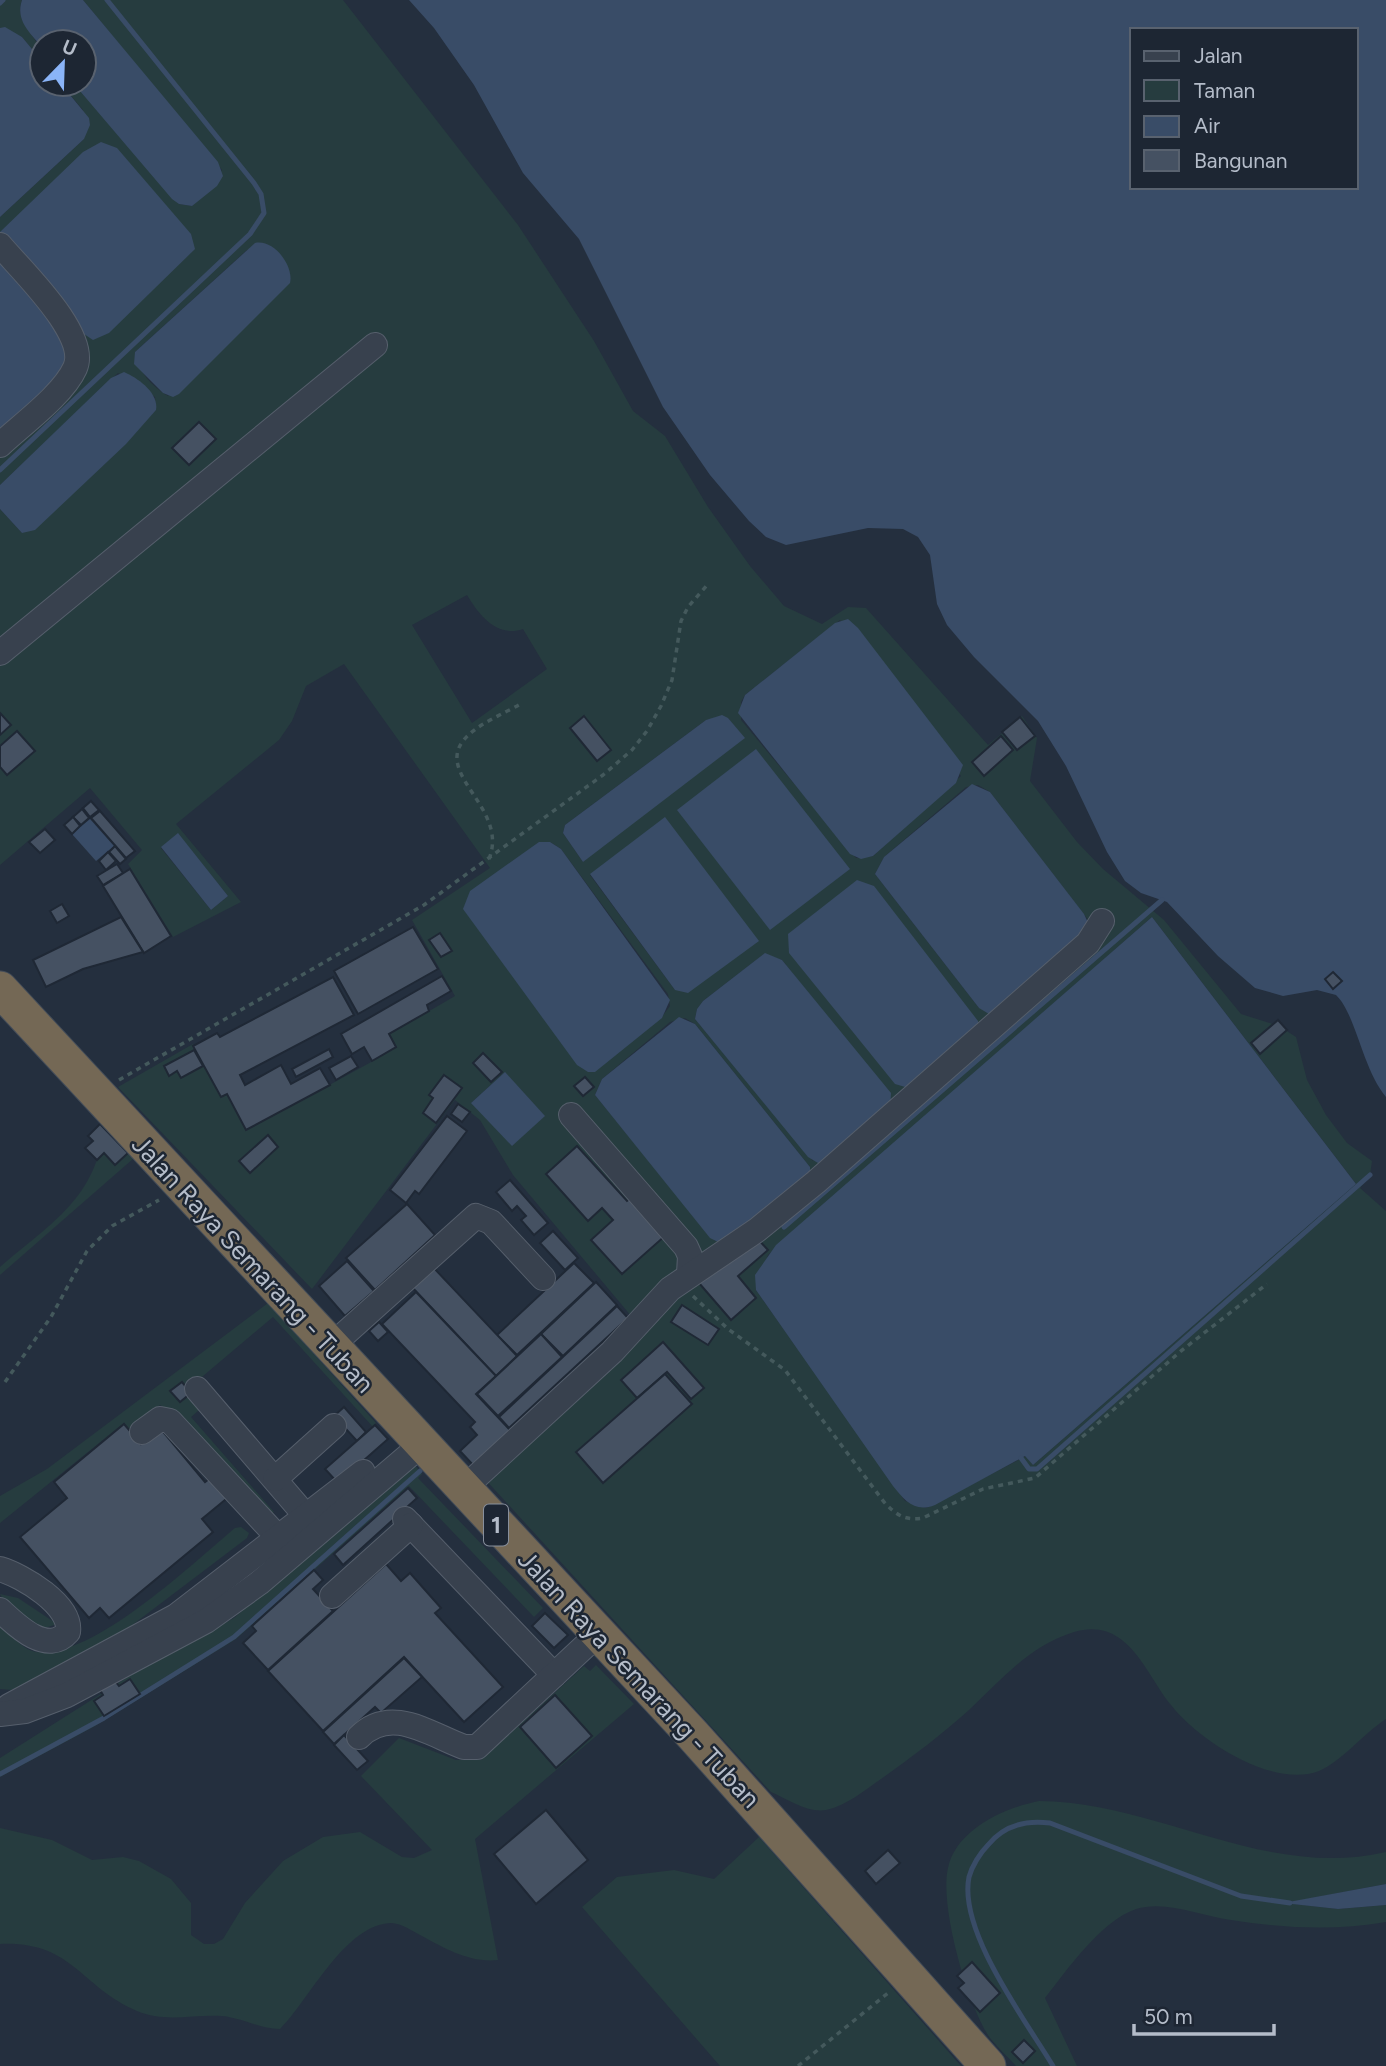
<svg xmlns="http://www.w3.org/2000/svg" width="1386" height="2066" viewBox="0 0 1386 2066" font-family="Figtree,sans-serif">
<style>
.green{fill:#263c3f;fill-rule:evenodd}
.water{fill:#394c67;fill-rule:evenodd}
.lines{fill:none;stroke-linecap:round;stroke-linejoin:round}
.stream{stroke:#394c67;stroke-width:5}
.building{fill:#455162;stroke:#1f2835;stroke-width:2}
.minor-casing{stroke:#565f6c;stroke-width:26}
.highway-casing{stroke:#434c59;stroke-width:37}
.path{stroke:#44595c;stroke-width:3.5;stroke-dasharray:5 5;stroke-linecap:butt}
.minor{stroke:#38414e;stroke-width:24}
.highway{stroke:#746855;stroke-width:35}
.labels{text-anchor:middle;stroke-width:5;stroke-linejoin:round;paint-order:stroke}
.shield{fill:#1d2633;stroke:#878f9c;stroke-width:2}
.shield-label{font-size:24px;font-weight:bold;fill:#b4bcc9}
.street-label{font-size:26px;fill:#b4bcc9;stroke:#1d2633}
</style>
<rect width="100%" height="100%" fill="#242f3e"/>
<g class="green">
<path d="M0 0H22C13 25 42 36 42 61L22 37 0 28Z"/>
<path d="M83 0H343L518 225 594 341 633 411 665 436 708 507 750 566 784 606 822 624 848 607 866 608 988 745 1022 716 1037 738 1030 781 1077 842 1103 869 1164 920 1241 1014 1279 1026 1296 1037 1307 1080 1326 1115 1347 1143 1372 1161 1370 1175 1360 1188 1386 1211V1719C1364 1733 1341 1762 1319 1771 1273 1789 1198 1740 1171 1705 1145 1673 1128 1616 1074 1632 1029 1646 1002 1679 969 1710 941 1735 912 1757 881 1779 865 1790 846 1806 826 1810 807 1813 787 1799 771 1792L473 1466 632 1317 513 1175 480 1120 455 1100 312 1289 118 1087 193 1044 224 1088 246 1131 382 1056 397 1047 390 1034 455 996 412 920 490 868 344 664 306 686 292 721 279 740 176 824 241 902 173 937 128 864 142 850 90 788 0 865V509L22 533 156 410 155 397 118 373 0 485V217L84 139 83 110 61 84H74L179 204 192 206 222 170ZM248 249 168 396C151 386 138 371 135 352ZM467 595C479 615 497 638 523 629L547 669 472 723 412 625ZM840 620 961 776 873 856 856 858 741 720V702L745 695ZM728 718 733 725 583 862 563 833 565 825 706 720ZM978 785 990 792 1089 921 979 1008 875 874 884 857 966 787ZM665 818 675 990 590 875ZM178 834 228 896 211 910 161 848ZM550 842 561 849 668 994 670 1006 661 1018ZM1152 917 1356 1184 1033 1465 1026 1456 926 1508 905 1501 756 1290 768 1255ZM764 954 782 960 816 1003 813 1161 695 1019 697 1009 703 1001ZM685 1018 695 1024 810 1167 715 1241 595 1095 602 1079 670 1022ZM504 1073 524 1094 471 1103Z"/>
<path d="M104 1126 134 1158 0 1275V1267C51 1223 97 1198 104 1126Z"/>
<path d="M268 1303 376 1423 373 1427 273 1317 190 1387 205 1405 191 1417 274 1512 271 1514 172 1412 160 1405 129 1429 124 1423 0 1523V1496L47 1469Z"/>
<path d="M413 1463 422 1474 418 1478 543 1608 534 1617 409 1486 236 1639 95 1726 0 1777V1758L134 1673 234 1618Z"/>
<path d="M241 1527 249 1533 247 1538 123 1632 13 1690 0 1689V1622C10 1633 21 1650 37 1652 93 1659 193 1563 235 1528Z"/>
<path d="M0 1594 18 1598 57 1624 42 1629 8 1608Z"/>
<path d="M596 1665 634 1704 475 1839 498 1960C470 1963 446 1949 422 1936 412 1931 403 1924 392 1923 345 1923 308 2002 280 2029 260 2029 243 2018 222 2016 193 2014 165 2023 137 2011 79 1986 73 1941 0 1944V1828L52 1840 92 1860 123 1857 139 1861 171 1879 191 1903V1935L204 1944H214L223 1939 245 1903 283 1861 323 1837 360 1832 402 1857 414 1858 432 1850 361 1776 399 1738 456 1760H481L584 1666 590 1671Z"/>
<path d="M1039 1801C1159 1802 1264 1880 1386 1852V1884L1286 1903 1338 1909 1386 1905V1922C1334 1931 1283 1928 1231 1920 1201 1916 1166 1900 1136 1909 1101 1921 1067 1970 1045 1998L1077 2066H1016C1008 2057 998 2048 990 2038 968 2007 939 1906 948 1868 956 1830 1004 1808 1039 1801Z"/>
<path d="M759 1837 961 2066H720L582 1907 617 1877 674 1870 714 1879Z"/>
</g>
<g class="water">
<path d="M22 0H83L218 162 223 176 217 186 192 206 179 204 172 199 74 84H84V42H42V47C30 33 15 20 22 0Z"/>
<path d="M409 0H1386V1097C1362 1068 1356 1014 1336 995L1317 990 1283 996 1255 988 1218 956 1167 902 1141 893 1125 881 1107 852 1066 766 1038 721 974 657 947 625 937 604 930 555 918 537 903 529 868 528 786 545 766 537 749 521 710 475 663 407 579 239 523 173 474 85 434 28ZM1132 30H1356V187H1132Z"/>
<path d="M5 27 22 37 42 61V84H61L89 118 90 125 84 139 0 217V28Z"/>
<path d="M101 142 117 148 191 234 195 249 109 333 93 340 78 330 0 232 83 152Z"/>
<path d="M255 243C274 239 294 266 290 283L179 394 173 397 163 393 134 364 135 352Z"/>
<path d="M0 258 66 336 68 369 0 435Z"/>
<path d="M124 372C138 378 159 393 156 410L126 444 35 530 22 533 0 509V485L111 378Z"/>
<path d="M848 619 858 628 963 765 956 783 873 856 861 859 850 854 738 713 745 695 835 623Z"/>
<path d="M722 715 728 718 745 738 583 862 563 833 565 825 706 720Z"/>
<path d="M756 749 850 869 770 930 677 810Z"/>
<path d="M972 784 990 792 1084 914 1090 927 989 1014 979 1008 875 874 884 857Z"/>
<path d="M665 817 759 941 688 993 675 990 590 874Z"/>
<path d="M90 819 114 846 96 861 72 834Z"/>
<path d="M178 833 228 896 211 910 161 847Z"/>
<path d="M539 842H550L561 849 670 1000 662 1018 595 1072H588L577 1065 463 909 470 891Z"/>
<path d="M857 880 874 886 978 1021V1028L912 1089 895 1084 789 953 788 934Z"/>
<path d="M1152 917 1356 1184 1033 1465 1025 1456 935 1505C915 1513 905 1501 893 1486L756 1290 755 1275 776 1245Z"/>
<path d="M765 953 782 960 891 1093 890 1111 825 1162 818 1163 808 1157 695 1019 697 1009 703 1001Z"/>
<path d="M679 1017 695 1024 810 1167V1172L722 1244 710 1238 595 1095 602 1079Z"/>
<path d="M505 1072 545 1116 512 1146 471 1103Z"/>
<path d="M1386 1884V1905L1338 1909 1283 1903Z"/>
</g>
<g class="lines">
<g class="stream">
<path d="M0 3 3 0"/>
<path d="M0 470 250 234 264 213 261 194 254 183 107 0"/>
<path d="M784 1227 1162 900"/>
<path d="M1021 1458 1029 1469H1037L1370 1175"/>
<path d="M0 1774 104 1718 234 1637 420 1471"/>
<path d="M1053 2066C1026 2021 958 1931 969 1877 972 1866 980 1853 988 1845 1004 1825 1026 1820 1050 1823L1241 1896 1290 1903"/>
</g>
</g>
<g class="building">
<path d="M199 422 216 439 189 465 172 448Z"/>
<path d="M0 713 11 725 0 735Z"/>
<path d="M584 716 611 750 597 761 570 728Z"/>
<path d="M1020 717 1035 736 1017 750 1002 732Z"/>
<path d="M17 731 35 751 7 775 0 767V746Z"/>
<path d="M1001 736 1013 750 984 776 972 762Z"/>
<path d="M91 801 99 810 90 817 83 808Z"/>
<path d="M82 809 89 818 81 825 73 817Z"/>
<path d="M100 811 135 851 126 858 91 818Z"/>
<path d="M73 817 80 826 72 834 64 825Z"/>
<path d="M45 829 55 840 40 853 29 842Z"/>
<path d="M115 846 126 859 120 864 109 852Z"/>
<path d="M108 852 116 861 106 870 99 861Z"/>
<path d="M117 864 123 873 103 885 97 876Z"/>
<path d="M130 869 171 936 144 953 103 886Z"/>
<path d="M62 904 69 916 57 923 50 911Z"/>
<path d="M121 917 143 952 83 969 46 987 33 960Z"/>
<path d="M413 927 438 969 358 1014 334 971Z"/>
<path d="M440 933 452 951 441 957 429 940Z"/>
<path d="M1333 972 1342 981 1333 989 1325 979Z"/>
<path d="M442 976 451 991 427 1005 429 1011 389 1034 396 1047 372 1061 364 1047 352 1054 341 1034Z"/>
<path d="M333 977 354 1015 240 1075 245 1085 281 1065 291 1084 320 1068 330 1085 246 1130 227 1094 221 1097 193 1046 217 1033 220 1037Z"/>
<path d="M1278 1020 1287 1030 1260 1054 1251 1043Z"/>
<path d="M329 1049 333 1057 296 1077 292 1069Z"/>
<path d="M194 1050 203 1066 181 1078 177 1071 169 1076 164 1066Z"/>
<path d="M483 1053 502 1072 491 1082 473 1063Z"/>
<path d="M351 1056 358 1067 336 1080 329 1068Z"/>
<path d="M444 1075 462 1088 436 1123 423 1113 433 1098 429 1095Z"/>
<path d="M585 1077 594 1087 583 1096 574 1086Z"/>
<path d="M458 1104 470 1112 462 1122 451 1114Z"/>
<path d="M447 1116 467 1131 419 1194 415 1191 406 1203 390 1190Z"/>
<path d="M100 1124 128 1153 115 1165 104 1153 97 1160 85 1148 93 1141 88 1136Z"/>
<path d="M268 1135 278 1147 250 1173 239 1161Z"/>
<path d="M577 1146 627 1201 632 1197 666 1235 622 1274 591 1240 613 1220 602 1208 588 1221 546 1174Z"/>
<path d="M510 1180 548 1223 534 1235 521 1220 526 1216 517 1206 512 1211 496 1192Z"/>
<path d="M407 1204 435 1235 375 1290 346 1258Z"/>
<path d="M553 1231 578 1258 565 1270 540 1243Z"/>
<path d="M755 1236 768 1250 738 1276 756 1298 731 1320 699 1283Z"/>
<path d="M347 1261 374 1291 345 1316 319 1286Z"/>
<path d="M574 1263 594 1283 517 1355 497 1335Z"/>
<path d="M431 1265 517 1356 496 1376 410 1285Z"/>
<path d="M596 1282 617 1305 563 1356 541 1334Z"/>
<path d="M416 1292 496 1376 476 1394 511 1431 474 1466 460 1451 477 1435 470 1427 475 1422 382 1324Z"/>
<path d="M682 1305 719 1329 708 1345 671 1322Z"/>
<path d="M617 1306 628 1318 509 1428 499 1417Z"/>
<path d="M379 1322 388 1332 378 1341 369 1331Z"/>
<path d="M541 1334 562 1357 498 1416 477 1394Z"/>
<path d="M663 1342 704 1388 691 1399 667 1372 637 1398 621 1380Z"/>
<path d="M665 1374 692 1404 603 1483 576 1452Z"/>
<path d="M182 1382 191 1393 180 1402 170 1391Z"/>
<path d="M344 1407 366 1432 357 1441 334 1416Z"/>
<path d="M124 1424 141 1444 160 1428 205 1482 214 1475 231 1495 202 1519 213 1532 109 1618 100 1608 89 1618 20 1537 67 1498 54 1482Z"/>
<path d="M375 1425 388 1439 338 1483 325 1469Z"/>
<path d="M408 1488 417 1498 343 1565 334 1554Z"/>
<path d="M386 1564 401 1581 410 1573 441 1608 435 1613 503 1687 464 1722 404 1657 323 1731 268 1671Z"/>
<path d="M314 1570 323 1580 313 1589 333 1611 268 1670 243 1643 256 1631 252 1626Z"/>
<path d="M545 1613 568 1635 554 1648 532 1626Z"/>
<path d="M404 1658 422 1677 381 1713 375 1707 334 1744 323 1732Z"/>
<path d="M130 1679 140 1694 104 1716 94 1701 103 1695 100 1690 115 1681 119 1686Z"/>
<path d="M555 1695 592 1736 556 1768 520 1727Z"/>
<path d="M344 1735 368 1761 357 1770 334 1745Z"/>
<path d="M546 1810 588 1860 536 1904 494 1854Z"/>
<path d="M888 1850 900 1863 876 1884 865 1871Z"/>
<path d="M972 1962 1000 1993 980 2012 958 1988 964 1983 957 1976Z"/>
<path d="M1024 2040 1035 2051 1023 2063 1012 2052Z"/>
</g>
<g class="lines">
<g class="minor-casing">
<g id="minor">
<path d="M0 245C21 270 90 335 75 368 63 395 21 425 0 445"/>
<path d="M0 653 375 345"/>
<path d="M571 1115 686 1247 690 1256 689 1274"/>
<path d="M330 1347 476 1216 491 1222 543 1278"/>
<path d="M197 1389 317 1529"/>
<path d="M142 1432 160 1419 170 1421 288 1548"/>
<path d="M275 1479 334 1426"/>
<path d="M462 1490 612 1352 670 1289 757 1230 816 1182 1088 943 1102 921"/>
<path d="M405 1519 554 1675"/>
<path d="M0 1569C23 1576 72 1605 68 1632 47 1656 16 1625 0 1610"/>
<path d="M332 1596 411 1525"/>
<path d="M9 1706 176 1616 363 1472"/>
<path d="M0 1714 25 1711 67 1695 206 1621 259 1583 421 1445"/>
<path d="M359 1737C391 1705 429 1734 464 1747H477L599 1633"/>
</g>
</g>
<g class="highway-casing">
<path id="highway" d="M0 989 693 1735 988 2066"/>
</g>
<g class="path">
<path d="M489 859C509 809 436 776 463 741 476 724 504 714 522 703"/>
<path d="M119 1080 424 905 603 775 632 750 647 731 661 706 672 680 681 621 688 607 708 584"/>
<path d="M693 1296 728 1329 785 1370 884 1502C896 1515 905 1521 923 1518L983 1489 1035 1478 1181 1351 1267 1284"/>
<path d="M5 1382 51 1317 87 1251 112 1226 159 1200"/>
<path d="M798 2066 888 1993"/>
</g>
<use href="#minor" class="minor"/>
<use href="#highway" class="highway"/>
</g>
<g class="labels">
<rect class="shield" x="484" y="1504.5" width="24" height="41" rx="5"/>
<g class="shield-label">
<text x="496" y="1533">1</text>
</g>
<g class="street-label">
<text transform="translate(253 1264) rotate(47)" y="9">Jalan Raya Semarang - Tuban</text>
<text transform="translate(639 1679) rotate(47)" y="9">Jalan Raya Semarang - Tuban</text>
</g>
</g>
<rect x="1130" y="28" width="228" height="161" fill="#1d2633" stroke="#59626f" stroke-width="2"/>
<rect x="1144" y="51" width="35" height="10" fill="#38414e" stroke="#59626f" stroke-width="2"/>
<text x="1194" y="63" font-size="21" fill="#b4bcc9">Jalan</text>
<rect x="1144" y="80" width="35" height="21" fill="#263c3f" stroke="#59626f" stroke-width="2"/>
<text x="1194" y="98" font-size="21" fill="#b4bcc9">Taman</text>
<rect x="1144" y="116" width="35" height="21" fill="#394c67" stroke="#59626f" stroke-width="2"/>
<text x="1194" y="133" font-size="21" fill="#b4bcc9">Air</text>
<rect x="1144" y="150" width="35" height="21" fill="#455162" stroke="#59626f" stroke-width="2"/>
<text x="1194" y="168" font-size="21" fill="#b4bcc9">Bangunan</text>
<g transform="translate(63 63) rotate(23)"><circle r="33" fill="#1d2633" stroke="#59626f" stroke-width="2"/>
<path d="M0-5L12 26L0 18L-12 26Z" fill="#8ab4f8"/>
<text y="-10" font-size="19" font-weight="bold" text-anchor="middle" fill="#b4bcc9">U</text>
</g>
<path d="M1134 2024v10h140v-10" fill="none" stroke="#b4bcc9" stroke-width="3.5"/>
<text x="1144" y="2024" font-size="21" fill="#b4bcc9" stroke="#1d2633" stroke-width="5" paint-order="stroke">50 m</text>
</svg>
